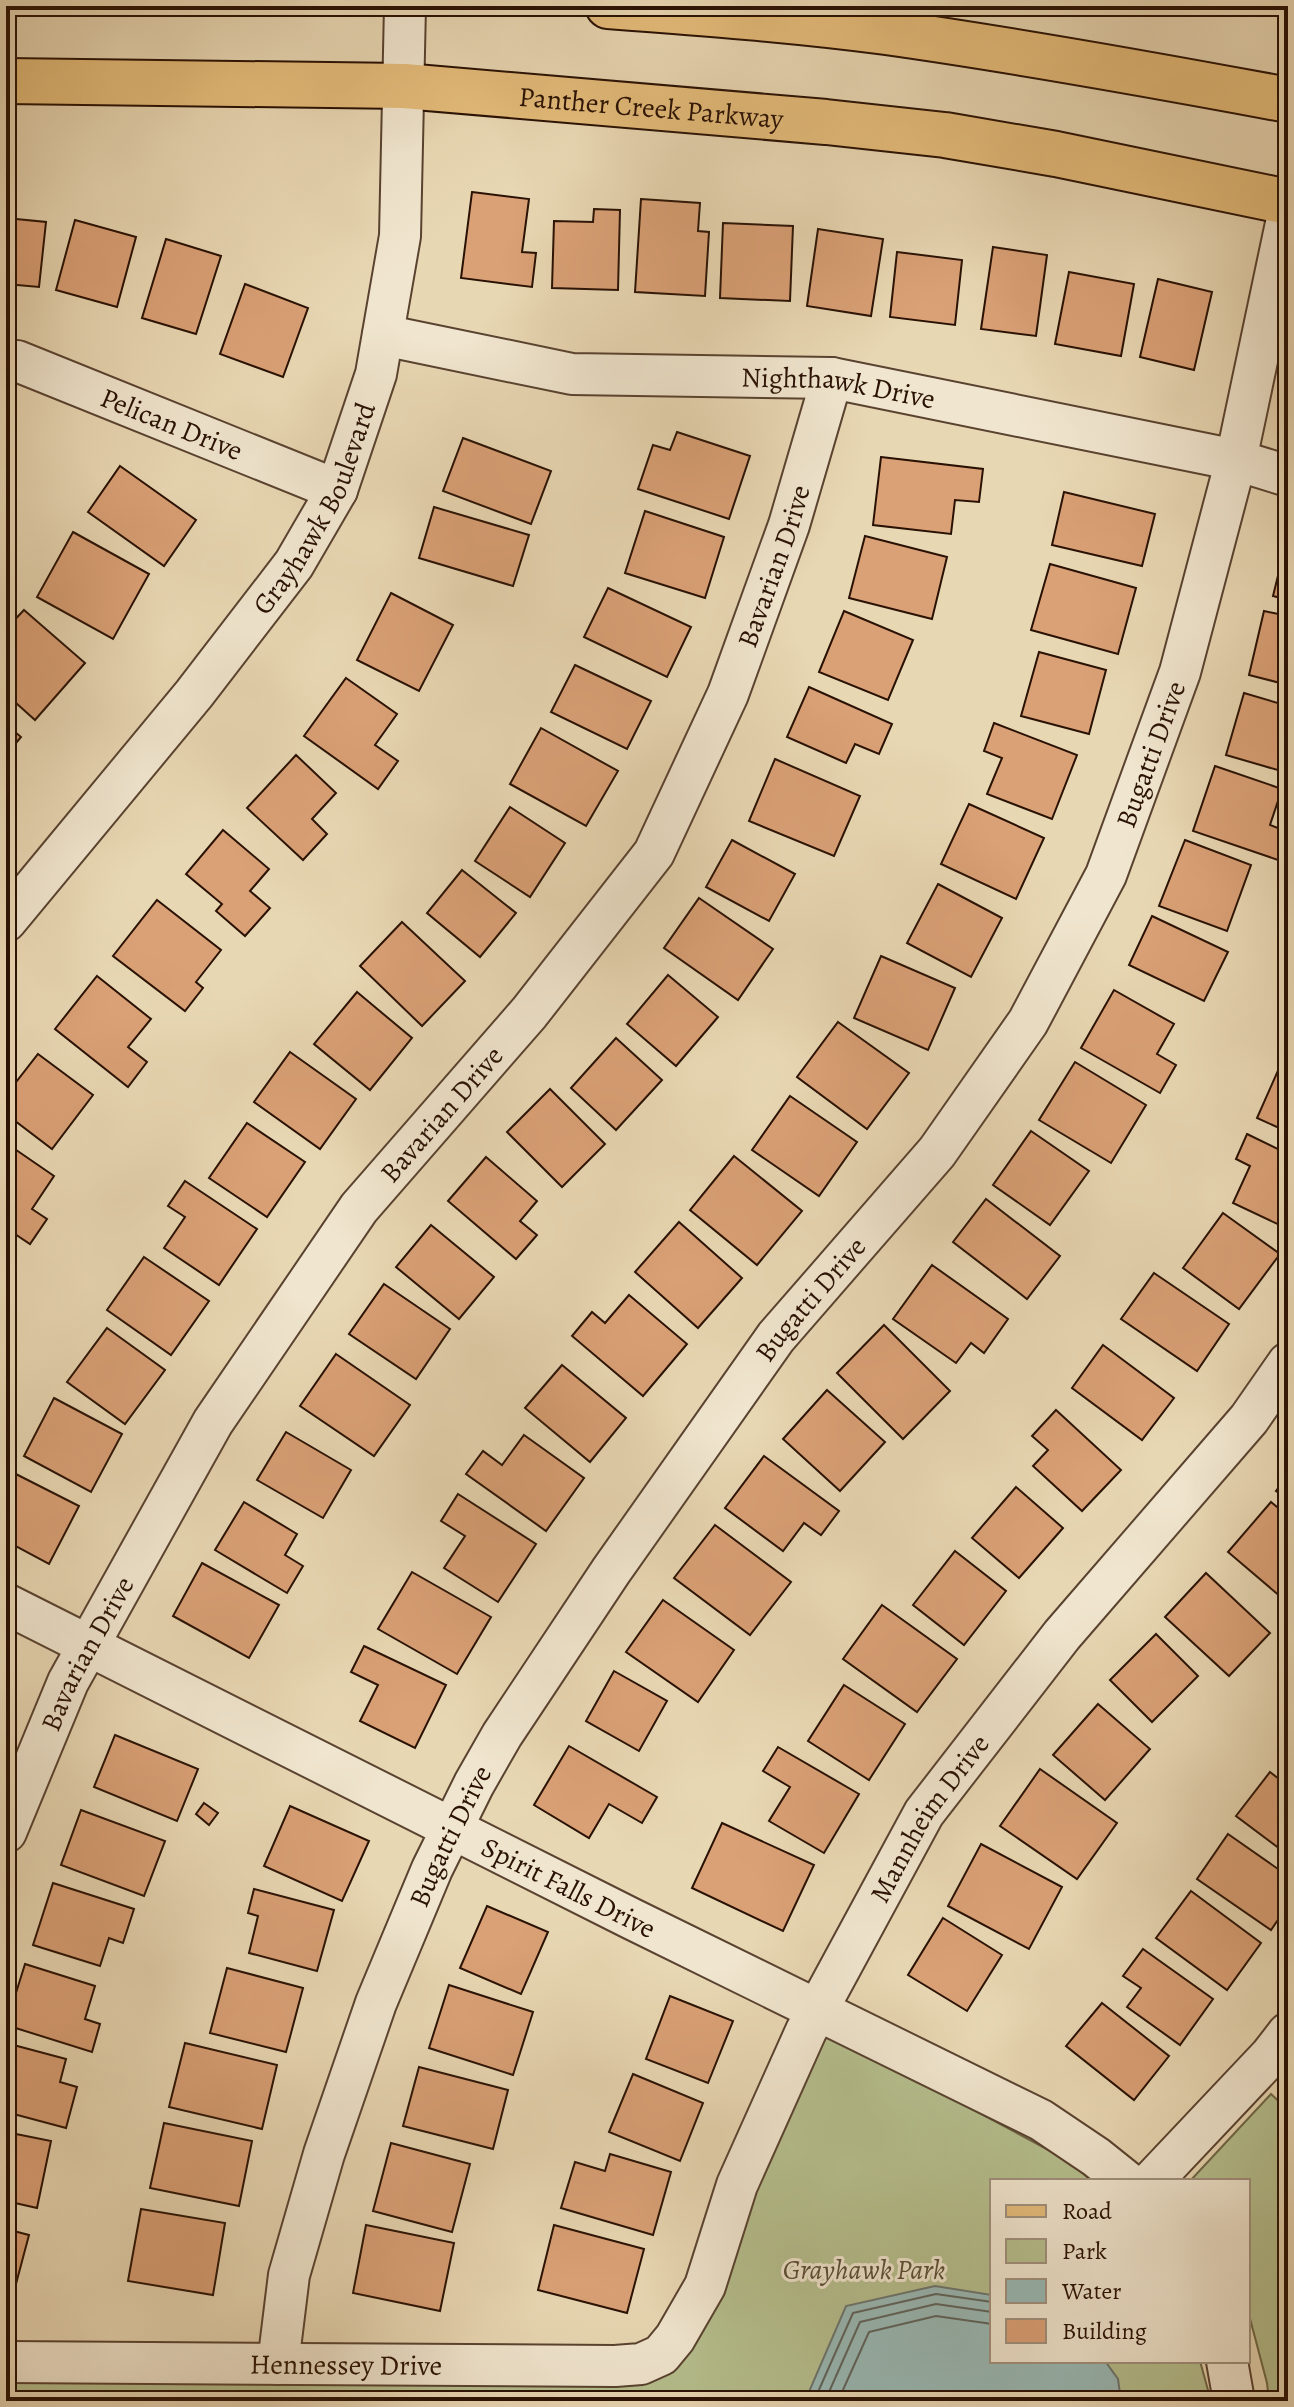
<svg xmlns="http://www.w3.org/2000/svg" width="1294" height="2407" viewBox="0 0 1294 2407" font-family="Alegreya,serif">
<style>
.green{fill:#b5be8d;stroke:#6f6848;stroke-width:2}
.water{fill:#98b8b4;stroke:#6c756e;stroke-width:2}
.lines{fill:none;stroke-linecap:round;stroke-linejoin:round}
.shore{stroke:#60645c;stroke-width:2}
.building{fill:#daa076;stroke:#291104;stroke-width:2}
.minor-casing{stroke:#594230;stroke-width:44}
.major-casing{stroke:#291104;stroke-width:48}
.minor{stroke:#f0e5ce;stroke-width:40}
.major{stroke:#e4bc7a;stroke-width:44}
.labels{text-anchor:middle;stroke-width:6;stroke-linejoin:round;paint-order:stroke}
.street-label{font-size:28px;fill:#291104;stroke:#f0e5ce}
.park-label{font-size:28px;font-style:italic;fill:#5a4e34;stroke:#f0e5ce}
</style>
<rect width="100%" height="100%" fill="#e8d7b3"/>
<filter id="stains"><feTurbulence type="fractalNoise" baseFrequency=".0025" numOctaves="4"/><feColorMatrix values="0 0 0 0 .2 0 0 0 0 .09 0 0 0 0 .02 0 0 0 .5 -.17"/></filter>
<radialGradient id="worn" r=".72"><stop offset=".6" stop-color="#630" stop-opacity="0"/><stop offset="1" stop-color="#630" stop-opacity=".3"/></radialGradient>
<g class="green">
<path d="M828 2032 1069 2161 1092 2181H992V2361H1200L1211 2401H6V2378H649Z"/>
<path d="M1271 2094 1288 2110V2401H1269L1267 2383 1248 2311V2181H1190Z"/>
</g>
<path class="water" d="M935 2286 992 2295V2361H1105L1118 2379 1121 2401H805L846 2306Z"/>
<g class="lines">
<g class="shore">
<path d="M814 2401 853 2313 936 2294 992 2302"/>
<path d="M825 2401 860 2322 936 2304 992 2312"/>
<path d="M838 2401 869 2332 936 2316 992 2324"/>
</g>
</g>
<g class="building">
<path d="M472 192 529 199 522 252 536 253 532 287 461 278Z"/>
<path d="M641 199 700 203 698 231 709 232 705 296 635 292Z"/>
<path d="M594 209 620 210 618 290 552 288 554 221 593 222Z"/>
<path d="M6 218 46 222 39 287 6 284Z"/>
<path d="M75 220 136 237 117 307 56 290Z"/>
<path d="M723 223 793 226 790 301 720 298Z"/>
<path d="M818 229 883 239 871 316 807 306Z"/>
<path d="M166 239 221 256 196 334 142 318Z"/>
<path d="M993 247 1047 255 1036 336 981 329Z"/>
<path d="M897 252 962 260 955 325 890 317Z"/>
<path d="M1069 272 1134 284 1121 356 1055 344Z"/>
<path d="M1158 279 1212 292 1194 370 1140 357Z"/>
<path d="M245 284 308 308 283 377 220 354Z"/>
<path d="M677 432 750 456 729 519 638 489 653 445 670 450Z"/>
<path d="M463 438 551 471 531 524 443 491Z"/>
<path d="M881 457 983 469 979 502 955 500 951 534 873 525Z"/>
<path d="M120 466 196 520 164 566 88 512Z"/>
<path d="M1064 492 1155 514 1142 566 1052 545Z"/>
<path d="M434 507 529 535 513 586 419 558Z"/>
<path d="M645 511 724 537 705 598 625 573Z"/>
<path d="M73 532 149 574 113 639 37 597Z"/>
<path d="M1288 535V600L1273 596Z"/>
<path d="M865 536 947 557 932 619 849 598Z"/>
<path d="M1050 564 1136 588 1118 654 1031 630Z"/>
<path d="M608 588 691 627 667 677 584 637Z"/>
<path d="M391 593 453 625 419 691 357 660Z"/>
<path d="M24 610 85 663 35 720 6 694V629Z"/>
<path d="M844 611 913 640 888 700 819 672Z"/>
<path d="M1264 611 1288 616V685L1249 675Z"/>
<path d="M1039 652 1106 670 1089 734 1021 716Z"/>
<path d="M575 665 651 701 627 749 551 712Z"/>
<path d="M346 678 397 714 375 745 398 761 378 789 304 736Z"/>
<path d="M809 687 892 724 879 754 855 744 846 763 787 737Z"/>
<path d="M1244 693 1288 706V773L1226 755Z"/>
<path d="M994 723 1077 755 1052 819 987 794 1002 758 984 751Z"/>
<path d="M6 724 21 737 6 755Z"/>
<path d="M541 728 618 771 586 826 510 784Z"/>
<path d="M296 755 336 793 312 819 327 834 303 860 247 808Z"/>
<path d="M775 759 860 796 834 856 749 821Z"/>
<path d="M1215 766 1282 789 1270 825 1288 832 1287 863 1193 831Z"/>
<path d="M969 804 1044 838 1016 899 941 864Z"/>
<path d="M510 807 565 843 530 897 475 861Z"/>
<path d="M223 830 269 869 250 891 270 908 245 936 216 911 222 904 186 874Z"/>
<path d="M732 840 795 874 769 921 706 887Z"/>
<path d="M1185 840 1251 865 1227 931 1159 906Z"/>
<path d="M462 870 516 913 480 957 427 913Z"/>
<path d="M938 884 1002 918 971 977 907 943Z"/>
<path d="M699 898 773 949 738 1000 664 948Z"/>
<path d="M157 900 221 950 196 982 203 988 185 1011 113 956Z"/>
<path d="M1152 916 1228 952 1204 1001 1129 965Z"/>
<path d="M402 922 465 981 422 1026 360 966Z"/>
<path d="M881 956 955 988 928 1050 854 1018Z"/>
<path d="M668 975 718 1017 676 1066 627 1024Z"/>
<path d="M97 976 151 1019 128 1047 147 1062 128 1087 55 1029Z"/>
<path d="M1114 990 1174 1024 1157 1054 1176 1065 1160 1093 1081 1048Z"/>
<path d="M357 992 412 1038 370 1090 314 1044Z"/>
<path d="M838 1022 909 1073 867 1129 797 1077Z"/>
<path d="M616 1038 662 1080 616 1130 571 1088Z"/>
<path d="M290 1052 356 1099 320 1149 254 1102Z"/>
<path d="M38 1054 93 1095 52 1149 6 1114V1095Z"/>
<path d="M1284 1057 1288 1059V1132L1257 1118Z"/>
<path d="M1075 1062 1146 1105 1111 1163 1039 1120Z"/>
<path d="M550 1089 605 1144 562 1187 507 1132Z"/>
<path d="M790 1096 857 1142 819 1196 752 1150Z"/>
<path d="M247 1123 305 1162 267 1217 209 1178Z"/>
<path d="M1031 1131 1089 1171 1050 1225 993 1185Z"/>
<path d="M1247 1134 1288 1154V1229L1233 1203 1250 1166 1236 1159Z"/>
<path d="M6 1143 54 1176 32 1209 47 1219 30 1244 6 1228Z"/>
<path d="M734 1156 802 1211 757 1265 690 1210Z"/>
<path d="M486 1157 537 1201 520 1221 537 1235 516 1259 448 1201Z"/>
<path d="M185 1181 257 1229 219 1285 164 1248 185 1217 168 1206Z"/>
<path d="M986 1199 1060 1256 1027 1299 953 1242Z"/>
<path d="M1223 1213 1280 1254 1239 1309 1183 1268Z"/>
<path d="M679 1222 742 1278 698 1328 635 1272Z"/>
<path d="M431 1225 494 1277 459 1319 396 1267Z"/>
<path d="M144 1257 209 1301 171 1355 107 1310Z"/>
<path d="M932 1265 1008 1319 984 1353 971 1343 956 1363 893 1319Z"/>
<path d="M1154 1273 1229 1324 1197 1371 1121 1319Z"/>
<path d="M384 1284 450 1329 416 1379 349 1334Z"/>
<path d="M629 1295 687 1344 643 1396 572 1336 592 1312 605 1323Z"/>
<path d="M884 1325 950 1391 903 1439 837 1373Z"/>
<path d="M107 1328 165 1370 125 1424 67 1382Z"/>
<path d="M1103 1345 1174 1398 1142 1440 1072 1388Z"/>
<path d="M336 1354 410 1405 374 1456 300 1406Z"/>
<path d="M562 1365 626 1418 590 1462 525 1408Z"/>
<path d="M827 1390 885 1442 840 1491 783 1439Z"/>
<path d="M54 1398 122 1434 91 1492 24 1456Z"/>
<path d="M1056 1410 1121 1470 1082 1511 1033 1466 1048 1450 1032 1436Z"/>
<path d="M286 1432 351 1470 323 1518 257 1480Z"/>
<path d="M524 1435 584 1478 546 1531 466 1474 483 1451 502 1465Z"/>
<path d="M764 1456 839 1511 821 1535 804 1523 783 1551 725 1508Z"/>
<path d="M6 1469 79 1506 49 1564 6 1541Z"/>
<path d="M1288 1475V1499L1276 1491Z"/>
<path d="M1016 1487 1063 1528 1019 1578 972 1538Z"/>
<path d="M458 1494 536 1544 498 1602 444 1568 465 1536 441 1521Z"/>
<path d="M244 1502 297 1534 285 1555 303 1566 287 1593 215 1550Z"/>
<path d="M1271 1502 1288 1516V1603L1228 1552Z"/>
<path d="M715 1525 791 1582 750 1635 674 1578Z"/>
<path d="M955 1551 1006 1591 964 1645 913 1605Z"/>
<path d="M202 1563 279 1605 249 1658 173 1616Z"/>
<path d="M412 1572 491 1617 457 1674 378 1629Z"/>
<path d="M1206 1573 1270 1633 1229 1676 1165 1617Z"/>
<path d="M663 1600 734 1650 698 1702 626 1652Z"/>
<path d="M882 1605 957 1659 917 1712 843 1659Z"/>
<path d="M1156 1634 1198 1676 1152 1722 1110 1680Z"/>
<path d="M364 1646 446 1685 415 1748 360 1721 378 1685 351 1672Z"/>
<path d="M614 1671 667 1701 639 1751 586 1721Z"/>
<path d="M844 1685 905 1724 869 1780 808 1741Z"/>
<path d="M1098 1704 1150 1749 1105 1800 1053 1755Z"/>
<path d="M115 1735 198 1769 177 1821 94 1787Z"/>
<path d="M569 1746 657 1797 642 1823 609 1804 589 1838 534 1805Z"/>
<path d="M778 1747 859 1794 824 1853 769 1821 790 1787 763 1771Z"/>
<path d="M1040 1769 1117 1823 1077 1879 1000 1826Z"/>
<path d="M1270 1772 1288 1786V1855L1236 1816Z"/>
<path d="M204 1803 218 1813 209 1825 196 1814Z"/>
<path d="M290 1806 369 1841 342 1901 264 1866Z"/>
<path d="M81 1810 165 1841 144 1896 61 1865Z"/>
<path d="M722 1823 814 1865 783 1931 692 1888Z"/>
<path d="M1228 1834 1288 1876V1905L1271 1930 1197 1879Z"/>
<path d="M981 1844 1062 1887 1029 1949 948 1906Z"/>
<path d="M53 1883 134 1909 123 1943 109 1938 100 1966 33 1945Z"/>
<path d="M254 1889 334 1910 317 1971 249 1953 258 1916 248 1913Z"/>
<path d="M1191 1891 1261 1943 1227 1990 1156 1938Z"/>
<path d="M487 1906 548 1932 521 1994 460 1968Z"/>
<path d="M943 1918 1002 1955 967 2011 908 1975Z"/>
<path d="M1143 1949 1213 1999 1180 2045 1127 2007 1141 1988 1123 1976Z"/>
<path d="M25 1964 95 1986 85 2019 100 2024 92 2052 6 2025Z"/>
<path d="M227 1968 303 1988 286 2052 210 2033Z"/>
<path d="M449 1985 533 2012 513 2075 429 2048Z"/>
<path d="M670 1996 733 2021 708 2083 646 2059Z"/>
<path d="M1102 2003 1169 2056 1134 2100 1066 2046Z"/>
<path d="M6 2043 66 2059 60 2082 77 2087 66 2128 6 2112Z"/>
<path d="M185 2043 277 2065 262 2129 169 2107Z"/>
<path d="M419 2067 508 2090 493 2149 403 2126Z"/>
<path d="M633 2074 703 2103 680 2161 609 2132Z"/>
<path d="M164 2123 252 2141 239 2206 150 2188Z"/>
<path d="M6 2132 51 2141 37 2208 6 2201Z"/>
<path d="M391 2143 470 2164 452 2232 373 2211Z"/>
<path d="M610 2154 671 2172 653 2235 561 2208 575 2162 605 2171Z"/>
<path d="M141 2209 225 2223 213 2295 128 2281Z"/>
<path d="M366 2225 454 2243 440 2311 353 2293Z"/>
<path d="M554 2225 644 2249 627 2313 538 2290Z"/>
<path d="M6 2229 29 2235 12 2299 6 2297Z"/>
</g>
<g class="lines">
<g class="minor-casing">
<g id="minor">
<path id="s1" d="M383 335 572 374 832 378 1236 460 1288 476"/>
<path id="s2" d="M6 361H17L337 490"/>
<path id="s3" d="M6 921 194 694 294 564 337 490 376 374 400 236 405 6"/>
<path id="s4" d="M6 1604 630 1918 1041 2120 1096 2157 1126 2181"/>
<path id="s5" d="M6 1832 68 1682 213 1422 359 1208 529 1013 654 853 728 694 789 525 832 378"/>
<path d="M1152 2181 1271 2055 1288 2033"/>
<path d="M1227 2361 1234 2401"/>
<path id="s6" d="M6 2362 615 2366 641 2364 661 2355 675 2338 705 2286 737 2185 806 2031 924 1813 1062 1635 1249 1419 1288 1363"/>
<path id="s7" d="M278 2364 289 2275 324 2154 376 2003 432 1869 474 1784 502 1735 611 1571 776 1337 937 1152 1028 1022 1106 875 1180 672 1236 460 1288 214"/>
</g>
</g>
<g class="major-casing">
<g id="major">
<path d="M608 6C701 13 794 20 886 32 1021 51 1154 75 1288 100"/>
<path id="s8" d="M6 81 404 86 826 122 945 135 1056 154 1288 202"/>
</g>
</g>
<use href="#minor" class="minor"/>
<use href="#major" class="major"/>
</g>
<g class="labels">
<g class="street-label">
<text dy="10" stroke="none"><textPath href="#s8" startOffset="646">Panther Creek Parkway</textPath></text>
<text dy="10" stroke="none"><textPath href="#s1" startOffset="460">Nighthawk Drive</textPath></text>
<text dy="10" stroke="none"><textPath href="#s2" startOffset="178">Pelican Drive</textPath></text>
<text dy="10" stroke="none"><textPath href="#s3" startOffset="518">Grayhawk Boulevard</textPath></text>
<text dy="10" stroke="none"><textPath href="#s5" startOffset="1492">Bavarian Drive</textPath></text>
<text dy="10" stroke="none"><textPath href="#s7" startOffset="1854">Bugatti Drive</textPath></text>
<text dy="10" stroke="none"><textPath href="#s5" startOffset="844">Bavarian Drive</textPath></text>
<text dy="10" stroke="none"><textPath href="#s7" startOffset="1206">Bugatti Drive</textPath></text>
<text dy="10" stroke="none"><textPath href="#s5" startOffset="196">Bavarian Drive</textPath></text>
<text dy="10" stroke="none"><textPath href="#s6" startOffset="1260">Mannheim Drive</textPath></text>
<text dy="10" stroke="none"><textPath href="#s7" startOffset="558">Bugatti Drive</textPath></text>
<text dy="10" stroke="none"><textPath href="#s4" startOffset="630">Spirit Falls Drive</textPath></text>
<text dy="10" stroke="none"><textPath href="#s6" startOffset="340">Hennessey Drive</textPath></text>
</g>
<g class="park-label">
<text x="864" y="2279">Grayhawk Park</text>
</g>
</g>
<rect width="1294" height="2407" fill="none" stroke="#e8d7b3" stroke-width="32"/>
<rect x="8" y="8" width="1278" height="2391" fill="none" stroke="#291104" stroke-width="4"/>
<rect x="16" y="16" width="1262" height="2375" fill="none" stroke="#291104" stroke-width="2"/>
<rect x="990" y="2179" width="260" height="184" fill="#f0e5ce" stroke="#a0907d" stroke-width="2"/>
<rect x="1006" y="2205" width="40" height="12" fill="#e4bc7a" stroke="#a0907d" stroke-width="2"/>
<text x="1062" y="2219" font-size="24" fill="#291104">Road</text>
<rect x="1006" y="2239" width="40" height="24" fill="#b5be8d" stroke="#a0907d" stroke-width="2"/>
<text x="1062" y="2259" font-size="24" fill="#291104">Park</text>
<rect x="1006" y="2279" width="40" height="24" fill="#98b8b4" stroke="#a0907d" stroke-width="2"/>
<text x="1062" y="2299" font-size="24" fill="#291104">Water</text>
<rect x="1006" y="2319" width="40" height="24" fill="#daa076" stroke="#a0907d" stroke-width="2"/>
<text x="1062" y="2339" font-size="24" fill="#291104">Building</text>
<rect width="100%" height="100%" filter="url(#stains)"/>
<rect width="100%" height="100%" fill="url(#worn)"/>
</svg>
